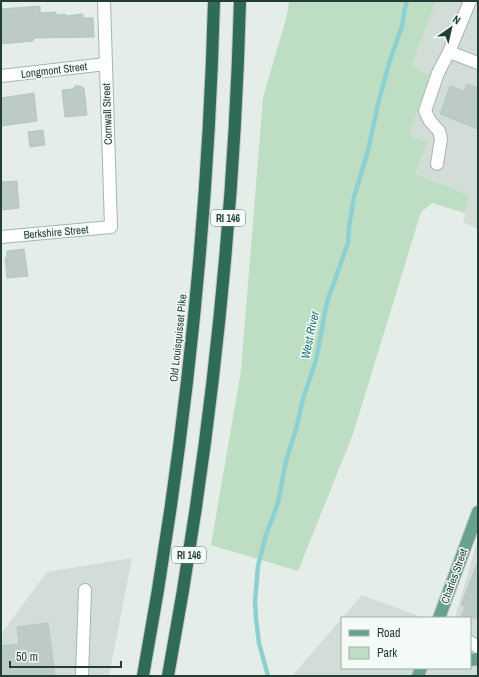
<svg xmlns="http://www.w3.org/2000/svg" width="479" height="677" viewBox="0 0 479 677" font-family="'Archivo Narrow',sans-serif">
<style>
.built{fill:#d2ddd7}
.green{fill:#bddec2}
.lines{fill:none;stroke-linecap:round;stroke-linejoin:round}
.stream{stroke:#8cd0d2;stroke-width:4.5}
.building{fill:#bccbc3;stroke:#b6c7be}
.minor-casing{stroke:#a6b5ae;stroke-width:14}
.major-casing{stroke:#c1c9c6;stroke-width:14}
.highway-casing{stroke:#c1c9c6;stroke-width:14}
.minor{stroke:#fff;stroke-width:12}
.major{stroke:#69a28c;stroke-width:12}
.highway{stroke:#2f6b57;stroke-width:12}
.labels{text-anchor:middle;stroke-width:3;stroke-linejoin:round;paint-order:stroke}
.shield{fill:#f4faf6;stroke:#62776e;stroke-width:1}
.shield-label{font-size:10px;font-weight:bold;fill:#233f34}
.street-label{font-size:11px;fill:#233f34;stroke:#f4faf6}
.water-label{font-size:12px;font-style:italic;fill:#1d777b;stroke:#f4faf6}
</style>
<rect width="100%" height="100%" fill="#e4ede8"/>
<g class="built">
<path d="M436 1H478V229L463 222 470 196 415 175 426 142 412 137 410 132 430 75 419 71 412 64Z"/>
<path d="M478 538V676H292L362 595 424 618H342V668H470V618H455Z"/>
<path d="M132 558 109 676H1V634L47 572Z"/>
</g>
<path class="green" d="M289 1H436L412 64 419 71 430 75 410 132 412 137 427 142 415 174 470 196 465 213 432 203 421 212 353 434 298 571 211 545 241 371 263 98 287 15Z"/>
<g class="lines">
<path class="stream" d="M268 676 259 643 256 619 255 601 258 566 266 535 278 503 286 461 296 429 303 399 316 360 327 302 348 243 349 227 354 197 368 151 378 104 389 63 402 26 405 8 407 1"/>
</g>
<g class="building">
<path d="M40 6V13L56 12V15L65 14V16L83 14V18H93L94 37 34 38 33 41 1 44V9Z"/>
<path d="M467 84 478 88V129L440 114 450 86 464 91Z"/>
<path d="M75 86H80L84 88 87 115 65 117 62 90 73 89Z"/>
<path d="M34 93 37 121 1 126V98Z"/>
<path d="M43 130 45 145 30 147 28 132Z"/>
<path d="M17 181 19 208 1 210V182Z"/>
<path d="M24 249 28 276 7 278 5 258 7 257V251Z"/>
<path d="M477 564H478V618H460L466 607 461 605Z"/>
<path d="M48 623 55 676H1V646L19 644 17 627Z"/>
</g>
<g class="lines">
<g class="minor-casing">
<g id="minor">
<path d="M470 1 449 52 478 63"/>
<path d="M1 76 106 64"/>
<path d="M437 164 441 139 439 131 430 121 425 111 438 73 449 52"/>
<path d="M1 237 111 227 104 1"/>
<path d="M470 642 478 647"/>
<path d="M82 676 85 590"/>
</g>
</g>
<g class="major-casing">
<g id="major">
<path d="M439 618 478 512"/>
<path d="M470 660 478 659"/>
<path d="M418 676 421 668"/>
</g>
</g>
<g class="highway-casing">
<g id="highway">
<path d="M143 676C184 453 208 227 214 1"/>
<path d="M168 676C209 454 234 227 240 1"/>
</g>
</g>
<use href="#minor" class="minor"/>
<use href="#major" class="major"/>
<use href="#highway" class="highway"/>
</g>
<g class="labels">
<g class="shield">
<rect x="211" y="210" width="34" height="16" rx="3"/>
<rect x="172" y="547" width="34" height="16" rx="3"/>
</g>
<g class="shield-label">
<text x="228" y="222">RI 146</text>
<text x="189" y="559">RI 146</text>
</g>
<g class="street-label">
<text transform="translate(54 70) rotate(-7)" y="4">Longmont Street</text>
<text transform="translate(107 114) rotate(-92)" y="4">Cornwall Street</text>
<text transform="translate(56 232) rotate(-5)" y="4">Berkshire Street</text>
<text transform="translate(178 338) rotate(-84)" y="4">Old Louisquisset Pike</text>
<text transform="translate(454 576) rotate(-70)" y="4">Charles Street</text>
</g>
<g class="water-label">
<text transform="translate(310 335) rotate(-78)" y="4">West River</text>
</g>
</g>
<rect width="479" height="677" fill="none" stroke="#233f34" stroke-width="4"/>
<rect x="341" y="617" width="130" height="52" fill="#f4faf6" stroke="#a0afa8"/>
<rect x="349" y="630" width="20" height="6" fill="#69a28c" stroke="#a0afa8"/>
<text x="377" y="637" font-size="12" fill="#233f34">Road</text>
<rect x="349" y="647" width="20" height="12" fill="#bddec2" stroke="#a0afa8"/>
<text x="377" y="657" font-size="12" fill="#233f34">Park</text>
<g transform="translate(451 28) rotate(34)" stroke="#f4faf6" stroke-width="3" paint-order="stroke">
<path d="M0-3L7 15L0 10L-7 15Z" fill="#233f34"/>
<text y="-6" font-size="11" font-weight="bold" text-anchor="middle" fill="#233f34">N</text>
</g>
<path d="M10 661v6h111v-6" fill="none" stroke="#233f34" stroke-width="2"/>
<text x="16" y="661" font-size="12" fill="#233f34" stroke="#f4faf6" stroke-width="3" paint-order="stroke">50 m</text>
</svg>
